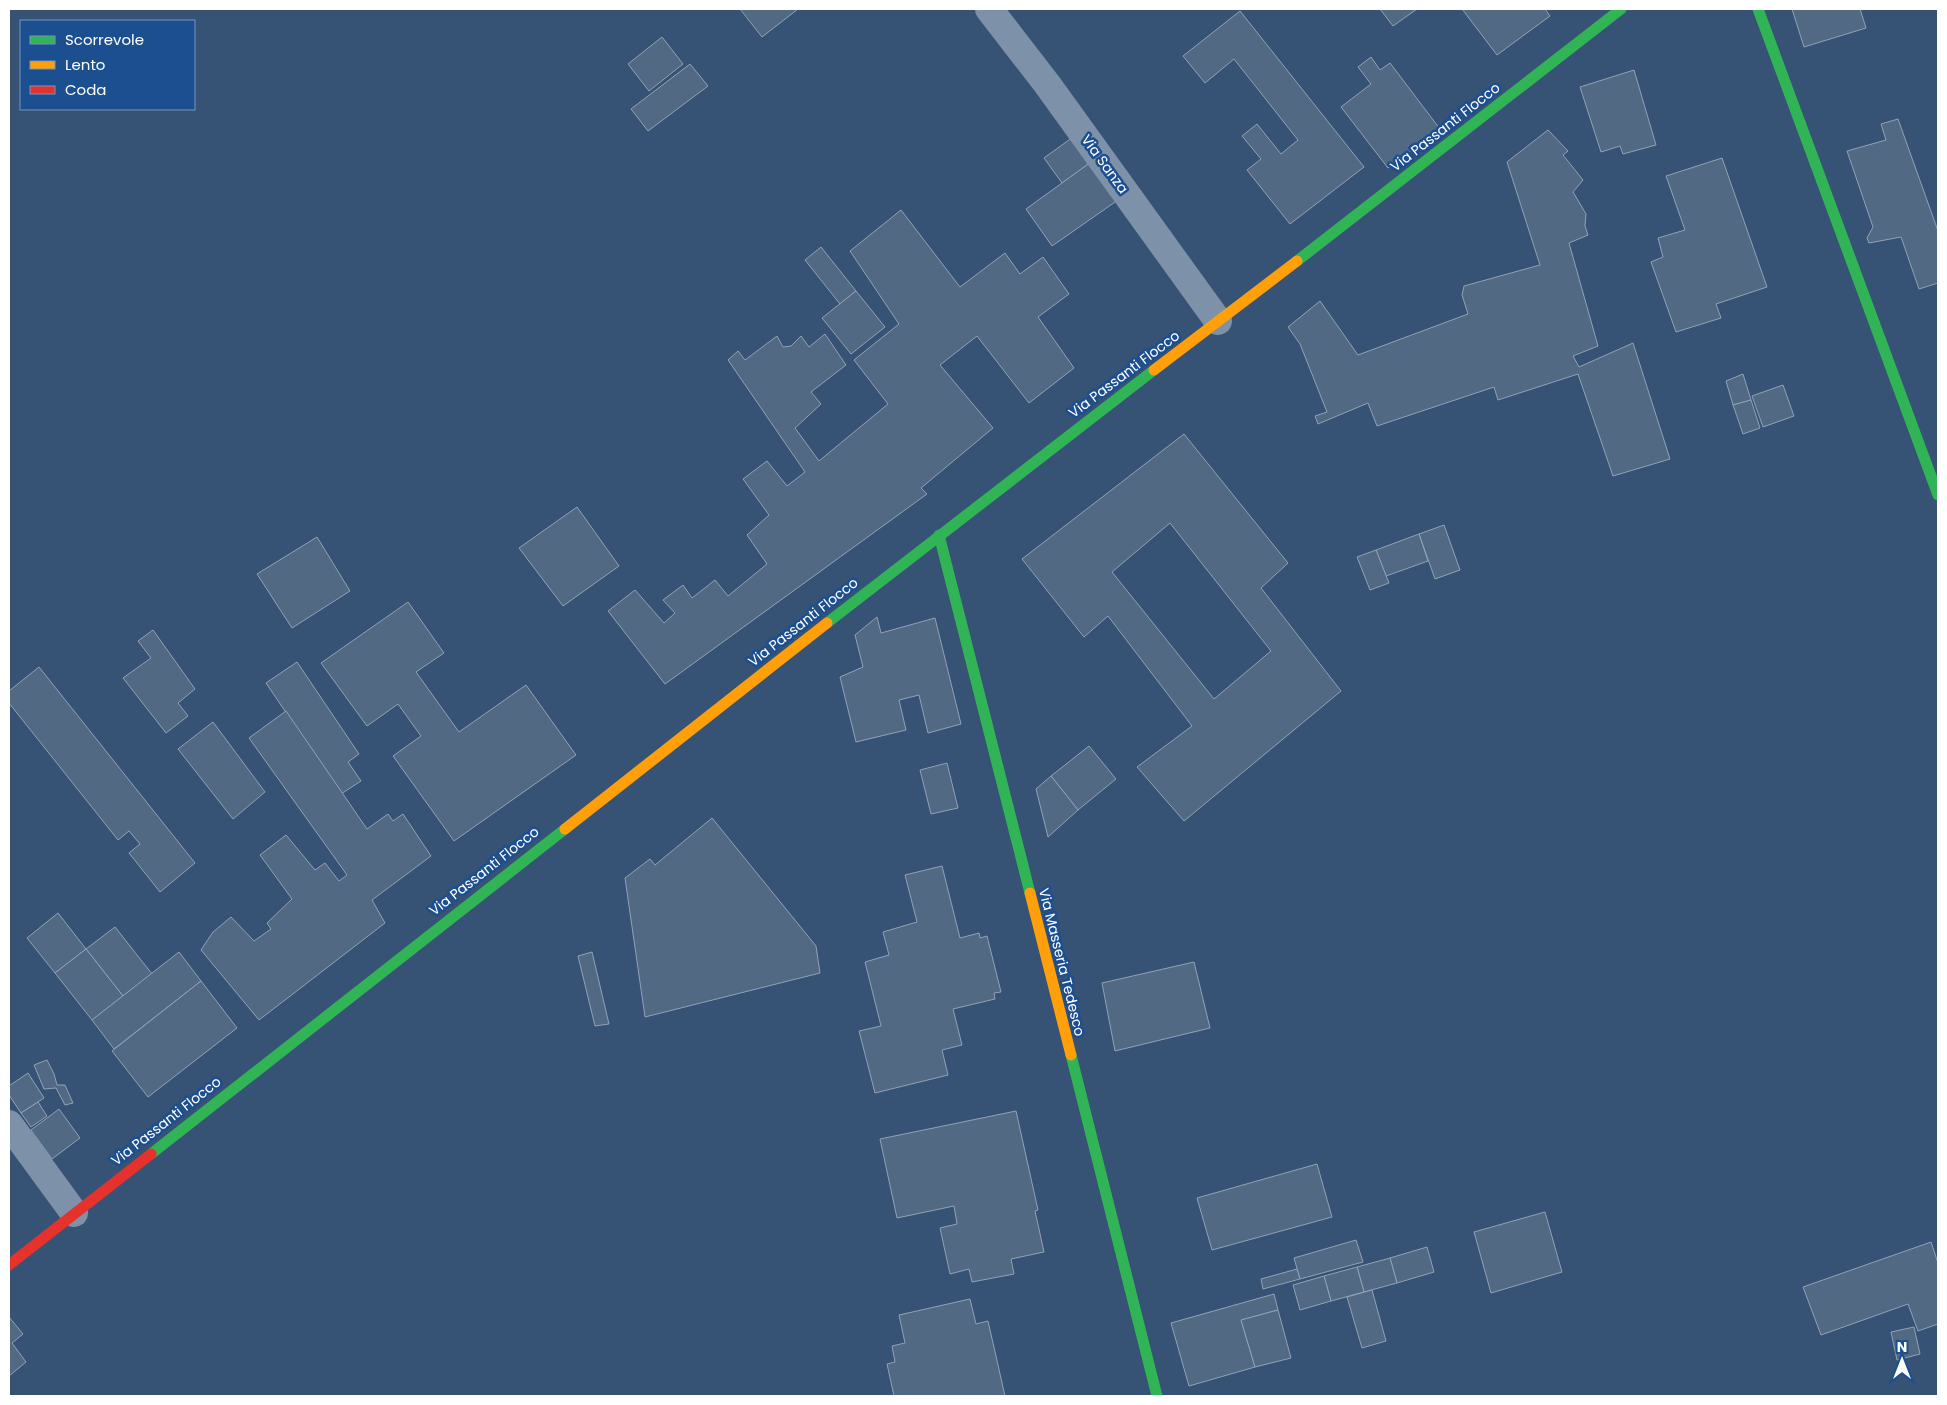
<svg xmlns="http://www.w3.org/2000/svg" width="1947" height="1405" viewBox="0 0 1947 1405" font-family="Poppins,sans-serif">
<style>
.building{fill:#526984;stroke:#92a2b6;fill-rule:evenodd}
.lines{fill:none;stroke-linecap:round;stroke-linejoin:round}
.street{stroke:#7d92a8;stroke-width:28}
.fast{stroke:#30b455;stroke-width:11}
.slow{stroke:#ff9f0a;stroke-width:11}
.jam{stroke:#e5322d;stroke-width:11}
.labels{text-anchor:middle;stroke-width:5;stroke-linejoin:round;paint-order:stroke}
.street-label{font-size:14px;fill:#fff;stroke:#1b4f8f}
</style>
<rect width="100%" height="100%" fill="#365274"/>
<g class="building">
<path d="M740 9H798L762 37Z"/>
<path d="M1380 9H1417L1393 26Z"/>
<path d="M1462 9H1545L1550 16 1497 55Z"/>
<path d="M1792 9H1860L1866 28 1804 47Z"/>
<path d="M1240 11 1364 167 1290 224 1247 170 1261 159 1242 136 1257 124 1281 154 1298 140 1234 59 1205 83 1183 56Z"/>
<path d="M662 37 683 64 649 91 628 64Z"/>
<path d="M1371 57 1380 70 1390 63 1440 129 1388 168 1341 107 1371 84 1358 67Z"/>
<path d="M690 64 708 86 648 131 631 109Z"/>
<path d="M1634 70 1656 145 1623 154 1620 146 1601 152 1580 87Z"/>
<path d="M1898 119 1938 231V283L1919 289 1901 237 1869 243 1867 238 1873 227 1847 151 1886 140 1881 124Z"/>
<path d="M1548 130 1568 151 1563 155 1583 180 1573 192 1586 214 1585 226 1588 235 1569 243 1598 346 1573 356 1579 367 1633 343 1670 459 1613 476 1578 374 1498 400 1494 387 1377 426 1368 403 1318 424 1315 416 1327 412 1300 344 1288 327 1320 301 1358 355 1468 314 1462 295 1464 286 1540 265 1507 162Z"/>
<path d="M1073 137 1091 162 1062 183 1044 158Z"/>
<path d="M1722 158 1767 287 1716 304 1721 318 1676 332 1651 262 1663 257 1658 238 1685 230 1666 176Z"/>
<path d="M1091 162 1118 200 1052 246 1026 209Z"/>
<path d="M901 210 960 287 1005 253 1020 274 1043 257 1069 294 1038 317 1074 368 1029 403 977 336 940 365 993 428 921 488 927 494 665 684 608 611 635 590 664 623 675 613 663 600 683 585 692 598 715 580 728 596 767 564 747 535 769 515 743 479 767 461 787 486 805 472 728 360 738 351 745 360 777 336 783 347 791 346 801 336 809 347 825 334 846 365 811 392 821 404 795 428 819 461 888 404 854 360 899 324 850 251Z"/>
<path d="M821 247 856 291 840 304 805 260Z"/>
<path d="M856 291 885 327 851 354 822 318Z"/>
<path d="M1743 374 1751 400 1733 405 1726 381Z"/>
<path d="M1783 385 1794 416 1763 427 1752 396Z"/>
<path d="M1751 400 1760 428 1743 434 1733 405Z"/>
<path d="M1184 434 1288 563 1261 588 1341 691 1184 821 1137 767 1192 726 1108 616 1084 637 1022 559ZM1170 523 1271 651 1214 699 1112 572Z"/>
<path d="M577 507 619 566 563 606 519 548Z"/>
<path d="M1444 525 1460 570 1435 579 1419 534Z"/>
<path d="M1419 534 1428 561 1386 576 1376 550Z"/>
<path d="M317 537 350 591 292 628 257 574Z"/>
<path d="M1376 550 1389 583 1370 590 1357 557Z"/>
<path d="M408 602 444 653 416 672 459 732 526 685 576 755 454 841 393 756 421 736 398 704 367 726 321 663Z"/>
<path d="M877 617 881 633 935 618 961 724 928 733 919 695 899 700 906 730 856 742 840 677 863 667 855 635Z"/>
<path d="M153 630 195 689 178 703 188 716 166 733 123 678 151 658 138 641Z"/>
<path d="M297 662 359 754 348 762 361 781 341 794 266 683Z"/>
<path d="M39 667 195 863 160 892 129 853 140 844 129 831 118 840 9 703V691Z"/>
<path d="M286 711 367 829 388 814 393 821 403 814 431 856 372 900 385 923 259 1020 201 950 213 932 231 917 254 941 271 929 267 923 292 899 260 855 286 835 315 870 325 863 339 881 347 875 249 738Z"/>
<path d="M213 722 265 792 233 819 178 749Z"/>
<path d="M1089 746 1116 779 1078 810 1051 776Z"/>
<path d="M947 763 958 808 931 814 920 770Z"/>
<path d="M1051 776 1078 810 1048 837 1036 789Z"/>
<path d="M712 818 816 946 820 973 645 1017 625 878 650 859 655 865Z"/>
<path d="M942 866 960 938 979 933 980 938 987 936 1001 992 994 993 995 999 953 1009 962 1045 942 1050 948 1075 875 1093 859 1031 881 1026 865 962 889 955 883 932 917 922 905 875Z"/>
<path d="M58 913 86 949 55 973 27 938Z"/>
<path d="M115 927 152 974 123 996 86 949Z"/>
<path d="M86 949 123 996 92 1020 55 973Z"/>
<path d="M179 952 201 981 114 1049 92 1020Z"/>
<path d="M592 952 609 1024 595 1026 578 956Z"/>
<path d="M1194 962 1210 1028 1115 1051 1102 983Z"/>
<path d="M201 981 237 1028 148 1097 112 1051Z"/>
<path d="M47 1060 54 1074 57 1085H65L73 1103 65 1105 56 1088 44 1089 34 1065Z"/>
<path d="M28 1073 44 1098 21 1113 9 1095V1086Z"/>
<path d="M38 1102 47 1116 31 1127 21 1113Z"/>
<path d="M59 1109 80 1138 52 1159 31 1130Z"/>
<path d="M1016 1111 1038 1210 1035 1211 1044 1252 1011 1259 1014 1274 972 1282 969 1269 950 1274 940 1228 957 1224 954 1206 897 1218 880 1139Z"/>
<path d="M1317 1164 1332 1217 1212 1250 1197 1198Z"/>
<path d="M1545 1212 1562 1272 1491 1293 1474 1232Z"/>
<path d="M1356 1240 1363 1262 1300 1279 1294 1258Z"/>
<path d="M1931 1242 1938 1263V1324L1918 1331 1908 1304 1821 1335 1803 1287Z"/>
<path d="M1427 1247 1434 1272 1397 1283 1390 1258Z"/>
<path d="M1390 1258 1397 1283 1364 1292 1357 1267Z"/>
<path d="M1357 1267 1364 1292 1331 1301 1324 1276Z"/>
<path d="M1297 1269 1300 1279 1263 1289 1261 1279Z"/>
<path d="M1324 1276 1331 1301 1300 1310 1293 1285Z"/>
<path d="M1372 1290 1386 1341 1362 1348 1347 1297Z"/>
<path d="M1274 1294 1278 1310 1241 1320 1255 1367 1189 1386 1171 1323Z"/>
<path d="M970 1299 976 1324 988 1321 1005 1396H894L887 1364 895 1362 892 1346 905 1343 899 1315Z"/>
<path d="M1278 1310 1291 1358 1255 1367 1241 1320Z"/>
<path d="M9 1317 23 1334 12 1343 26 1362 9 1376Z"/>
<path d="M1914 1327 1920 1354 1897 1360 1891 1332Z"/>
</g>
<g class="lines">
<g class="street">
<path d="M989 9 1047 84 1218 321"/>
<path d="M9 1124 74 1213"/>
</g>
<g class="fast">
<path d="M1758 9 1938 495"/>
<path d="M1297 261 1621 9"/>
<path d="M939 535 1030 893"/>
<path d="M827 623 1154 370"/>
<path d="M1071 1055 1157 1396"/>
<path d="M151 1154 565 829"/>
</g>
<g class="slow">
<path d="M1154 370 1297 261"/>
<path d="M565 829 827 623"/>
<path d="M1030 893 1071 1055"/>
</g>
<path class="jam" d="M9 1265 151 1154"/>
</g>
<g class="labels">
<g class="street-label">
<text transform="translate(1445 127) rotate(-38)" y="5">Via Passanti Flocco</text>
<text transform="translate(1105 164) rotate(54)" y="5">Via Sanza</text>
<text transform="translate(1124 374) rotate(-37)" y="5">Via Passanti Flocco</text>
<text transform="translate(803 622) rotate(-38)" y="5">Via Passanti Flocco</text>
<text transform="translate(484 871) rotate(-38)" y="5">Via Passanti Flocco</text>
<text transform="translate(1062 962) rotate(76)" y="5">Via Masseria Tedesco</text>
<text transform="translate(166 1121) rotate(-38)" y="5">Via Passanti Flocco</text>
</g>
</g>
<rect width="1947" height="1405" fill="none" stroke="#ffffff" stroke-width="20"/>
<rect x="20" y="20" width="175" height="90" fill="#1b4f8f" stroke="#7695bc"/>
<rect x="30" y="36" width="25" height="8" fill="#30b455" stroke="#7695bc"/>
<text x="65" y="45" font-size="15" fill="#ffffff">Scorrevole</text>
<rect x="30" y="61" width="25" height="8" fill="#ff9f0a" stroke="#7695bc"/>
<text x="65" y="70" font-size="15" fill="#ffffff">Lento</text>
<rect x="30" y="86" width="25" height="8" fill="#e5322d" stroke="#7695bc"/>
<text x="65" y="95" font-size="15" fill="#ffffff">Coda</text>
<g transform="translate(1902 1360)" stroke="#1b4f8f" stroke-width="4" paint-order="stroke">
<path d="M0-4L9 19L0 12L-9 19Z" fill="#ffffff"/>
<text y="-8" font-size="14" font-weight="bold" text-anchor="middle" fill="#ffffff">N</text>
</g>
</svg>
